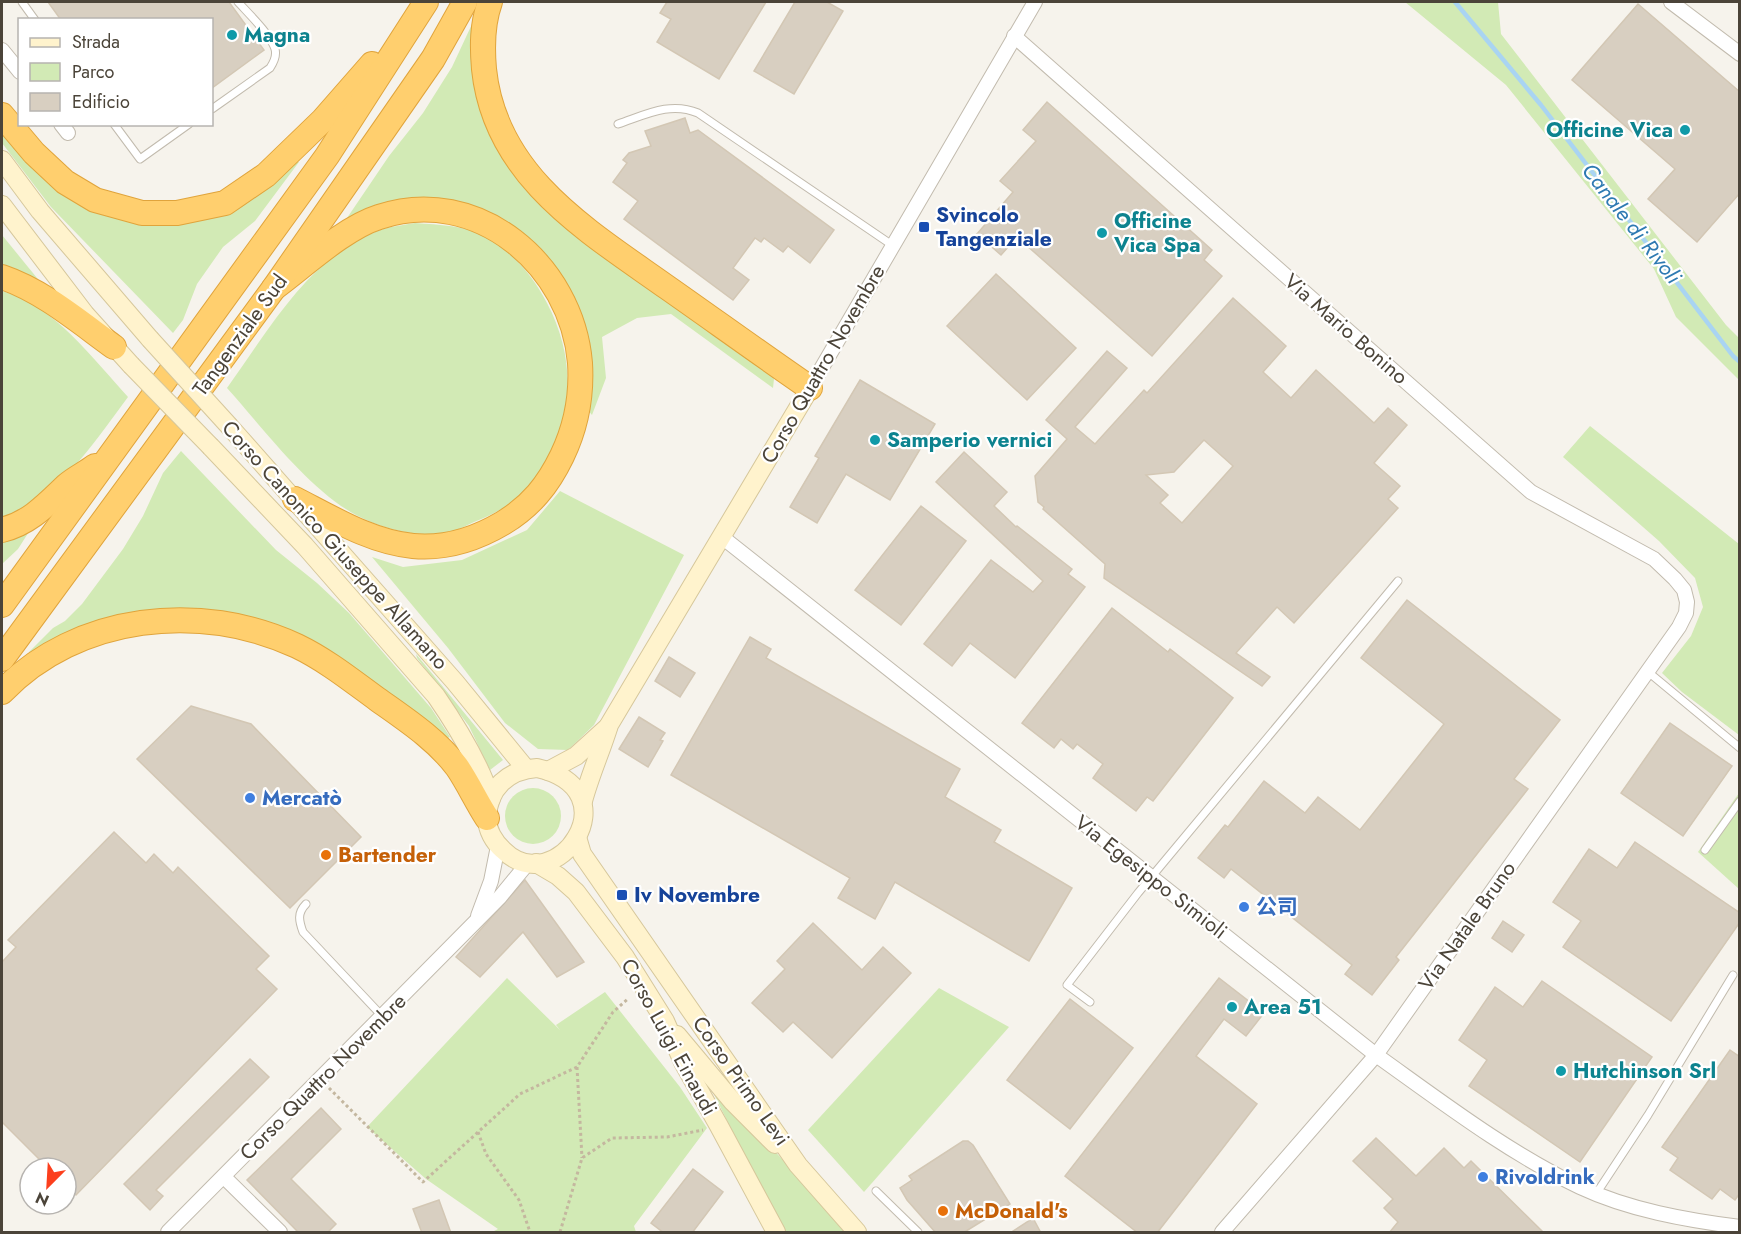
<svg xmlns="http://www.w3.org/2000/svg" width="1741" height="1234" viewBox="0 0 1741 1234" font-family="Jost,'Noto Sans SC',sans-serif">
<style>
.green{fill:#d2eab5}
.lines{fill:none;stroke-linecap:round;stroke-linejoin:round}
.stream{stroke:#a9d4f2;stroke-width:4.5}
.building{fill:#d8cfc1;stroke:#d3c7b4;stroke-width:1.5;fill-rule:evenodd}
.lane-casing{stroke:#c2bbae;stroke-width:9}
.street-casing{stroke:#c2bbae;stroke-width:16}
.secondary-casing{stroke:#d6c79b;stroke-width:20}
.highway-casing{stroke:#e0a43c;stroke-width:26}
.path{stroke:#c4b79f;stroke-width:3;stroke-dasharray:3 3;stroke-linecap:butt}
.lane{stroke:#fff;stroke-width:7}
.street{stroke:#fff;stroke-width:14}
.secondary{stroke:#fff3cd;stroke-width:18}
.highway{stroke:#ffcf6e;stroke-width:24}
.secondary-bridge-casing{stroke:#d6c79b;stroke-width:20;stroke-linecap:butt}
.secondary-bridge{stroke:#fff3cd;stroke-width:18}
.culture-dot{fill:#0f9aa8;stroke:#fff;stroke-width:2}
.transit-dot{fill:#1a4fb4;stroke:#fff;stroke-width:2}
.shop-dot{fill:#3f7fe0;stroke:#fff;stroke-width:2}
.food-dot{fill:#e8710a;stroke:#fff;stroke-width:2}
.labels{text-anchor:middle;stroke-width:4.5;stroke-linejoin:round;paint-order:stroke}
.culture-label{font-size:21px;font-weight:bold;fill:#0d838f;stroke:#fff;text-anchor:start}
.transit-label{font-size:21px;font-weight:bold;fill:#164399;stroke:#fff;text-anchor:start}
.street-label{font-size:21px;fill:#4b4439;stroke:#fff}
.shop-label{font-size:21px;font-weight:bold;fill:#366cbe;stroke:#fff;text-anchor:start}
.food-label{font-size:21px;font-weight:bold;fill:#c56008;stroke:#fff;text-anchor:start}
.water-label{font-size:22px;font-style:italic;fill:#2e7ab2;stroke:#fff}
</style>
<rect width="100%" height="100%" fill="#f6f3ec"/>
<g class="green">
<path d="M1405 2H1498L1501 34 1726 325 1739 338V380L1676 317 1654 269 1506 85Z"/>
<path d="M473 22 495 140 770 373 774 379 773 388 671 314 637 318 602 337 606 378 592 415 587 409 577 315 473 209 351 220 347 218 389 156 423 113 452 67Z"/>
<path d="M2 131 20 153 158 221 295 162H299L255 221 223 247 197 284 183 320 173 333 51 207 2 143Z"/>
<path d="M415 223C440 225 464 225 486 237 513 252 533 276 547 303 579 364 574 431 530 486 516 503 494 514 474 522 467 525 460 529 453 531 423 540 382 529 356 515 308 489 263 428 227 388 269 330 311 253 383 229 393 226 405 225 415 223Z"/>
<path d="M2 235 50 294 2 271Z"/>
<path d="M2 291C53 304 94 360 128 397 95 441 57 501 2 517Z"/>
<path d="M1590 426 1739 544V735L1682 692 1662 673 1691 636 1703 607 1695 578 1659 541 1563 457Z"/>
<path d="M181 451 276 550 317 583 349 613 431 708 450 737 444 740 221 615 32 656 29 652 53 628 65 621 82 604 123 549 143 516 163 473Z"/>
<path d="M560 491 684 555 594 725 568 750 538 749 505 723 448 648 372 557 403 567 462 560 527 530Z"/>
<path d="M32 527 18 549 2 564V538Z"/>
<path d="M416 654 503 760 490 770 469 726 417 658Z"/>
<circle cx="533" cy="816" r="28"/>
<path d="M1739 793V889L1698 852Z"/>
<path d="M507 978 560 1030 556 1025 605 992 680 1087 707 1128 634 1226 636 1232H492L498 1229 426 1179 367 1127Z"/>
<path d="M939 988 1009 1027 864 1192 808 1130Z"/>
<path d="M710 1086 770 1146 849 1232H782Z"/>
</g>
<g class="lines">
<path class="stream" d="M1455 2 1541 105 1733 356 1740 362"/>
</g>
<g class="building">
<path d="M48 2H229L264 50 212 88V20H61Z"/>
<path d="M667 2H766L719 79 657 42 671 19 660 13Z"/>
<path d="M795 2H827L843 11 794 94 754 71Z"/>
<path d="M1638 4 1740 92V193L1697 242 1648 199 1675 169 1572 80Z"/>
<path d="M1047 102 1212 250 1204 260 1222 276 1152 356 1017 237 1001 255 977 234 1013 192 1000 181 1036 141 1023 130Z"/>
<path d="M685 118 690 133 698 130 834 230 810 263 788 246 783 252 764 238 761 242 755 238 733 268 749 280 733 300 624 219 638 201 613 182 627 163 623 160 629 153 651 146 645 131Z"/>
<path d="M996 274 1076 348 1027 400 947 326Z"/>
<path d="M1233 298 1286 346 1263 372 1291 398 1316 370 1374 423 1388 408 1407 425 1374 463 1400 486 1388 499 1398 508 1294 623 1277 607 1236 653 1270 677 1262 686 1104 578 1105 564 1043 509 1044 507 1038 502 1035 476 1067 439 1046 420 1107 351 1127 368 1075 427 1095 444 1144 390 1147 393ZM1204 440 1233 466 1182 523 1160 503 1168 495 1146 475 1174 472Z"/>
<path d="M860 380 935 424 890 500 846 474 817 523 790 507 819 458 815 456Z"/>
<path d="M964 452 1007 492 994 506 1016 527 1017 526 1072 569 1068 574 1085 587 1015 678 970 643 952 666 924 644 991 560 1033 592 1043 581 936 482Z"/>
<path d="M921 506 966 541 901 625 855 590Z"/>
<path d="M1407 600 1560 720 1514 779 1528 789 1396 957 1399 960 1372 995 1345 974 1352 965 1231 869 1224 878 1198 858 1225 825 1228 827 1264 781 1305 813 1318 797 1360 830 1444 724 1361 658Z"/>
<path d="M1112 608 1168 652 1170 649 1233 698 1153 801 1147 797 1136 811 1093 778 1103 764 1077 744 1073 749 1061 739 1054 748 1022 723Z"/>
<path d="M750 637 771 649 766 658 960 769 945 797 1001 830 994 842 1072 888 1029 961 895 882 875 919 838 898 850 878 671 775Z"/>
<path d="M669 657 695 673 680 697 655 681Z"/>
<path d="M191 706 251 724 361 837 290 908 137 759Z"/>
<path d="M639 717 665 733 660 740 663 741 648 767 619 749Z"/>
<path d="M1670 723 1732 766 1683 836 1621 793Z"/>
<path d="M114 832 146 863 154 854 173 873 178 867 269 956 256 969 277 989 76 1195 66 1185V1168H48L2 1122V962L16 947 8 940Z"/>
<path d="M1635 842 1740 913V922L1671 1021 1563 947 1581 921 1553 902 1589 849 1617 868Z"/>
<path d="M525 880 584 962 557 977 523 932 480 977 456 957Z"/>
<path d="M1503 921 1524 935 1512 952 1492 938Z"/>
<path d="M813 923 862 970 883 947 911 973 832 1058 793 1022 783 1032 752 1003 785 969 777 961Z"/>
<path d="M1219 978 1264 1013 1246 1036 1224 1019 1196 1056 1257 1104 1157 1233H1138L1065 1176Z"/>
<path d="M1542 981 1652 1057 1580 1162 1469 1086 1487 1060 1459 1040 1495 987 1523 1007Z"/>
<path d="M1070 999 1133 1048 1070 1129 1007 1080Z"/>
<path d="M1730 1050 1740 1057V1193L1735 1200 1720 1189 1712 1199 1670 1170 1678 1158 1662 1147Z"/>
<path d="M250 1059 269 1077 156 1190 163 1196 150 1210 124 1184Z"/>
<path d="M321 1108 341 1129 291 1179 336 1224 327 1233H299L247 1180Z"/>
<path d="M1376 1138 1416 1176 1444 1148 1464 1168 1471 1161 1544 1233H1389L1398 1222 1384 1208 1393 1199 1353 1161Z"/>
<path d="M963 1141H968L973 1145 1010 1204 963 1233H936L907 1200 900 1188 912 1180 909 1176Z"/>
<path d="M693 1169 723 1192 692 1233H664L651 1223Z"/>
<path d="M439 1200 451 1233H422L413 1209Z"/>
<path d="M1033 1218 1041 1233H1010Z"/>
</g>
<g class="lines">
<g class="lane-casing">
<g id="lane">
<path d="M22 2 35 20"/>
<path d="M212 109 270 68C274 62 277 56 275 49 271 35 248 13 238 2"/>
<path d="M114 124 140 159 189 124"/>
<path d="M618 124C645 115 670 101 698 113L892 245"/>
<path d="M1647 671 1740 748"/>
<path d="M1705 850 1740 801"/>
<path d="M306 904C297 913 299 921 303 932L382 1016"/>
<path d="M1090 1002 1067 985 1138 893 1398 581"/>
<path d="M876 1191 918 1232"/>
<path d="M1596 1194 1648 1115 1733 975"/>
</g>
</g>
<g class="street-casing">
<g id="street">
<path d="M1671 2 1740 54"/>
<path d="M1014 36 1531 492 1654 559 1675 579 1684 590 1687 602 1686 613 1679 627 1376 1055 1222 1232"/>
<path d="M2 50 20 72"/>
<path d="M61 124 68 133"/>
<path d="M810 388 1035 2"/>
<path d="M722 537 1376 1055C1442 1102 1507 1152 1580 1187 1629 1210 1686 1220 1740 1227"/>
<path d="M478 916 491 881 498 846"/>
<path d="M224 1177 280 1232"/>
<path d="M168 1232 500 897 528 863"/>
</g>
</g>
<g class="secondary-casing">
<g id="secondary">
<path d="M2 160 40 211 150 339"/>
<path d="M2 205 85 314 131 365"/>
<path d="M230 427 455 682 526 769"/>
<path d="M211 447 305 546 436 696C458 728 479 762 491 799"/>
<path d="M537 768C635 790 556 903 503 850 494 842 487 830 487 818 488 788 508 770 537 768Z"/>
<path d="M548 771 576 756 608 727"/>
<path d="M583 801C590 775 601 751 609 725L810 388"/>
<path d="M577 837 582 854 798 1165 857 1232"/>
<path d="M536 863 558 876 576 892 625 957 665 1021 683 1062 719 1126 776 1232"/>
<path d="M677 1035 733 1102 775 1144"/>
</g>
</g>
<g class="highway-casing">
<g id="highway">
<path d="M490 2C482 24 482 46 484 69 495 177 588 231 668 288 715 321 762 355 810 388"/>
<path d="M2 115 34 153 65 182 95 200 142 213H177L225 203 266 175 323 120 372 64"/>
<path d="M2 277C43 291 78 321 114 347"/>
<path d="M274 288C304 266 344 228 379 217 477 184 572 265 580 363 582 395 576 427 562 456 548 485 531 506 503 523 476 539 445 549 413 546 371 542 332 518 295 499"/>
<path d="M2 530C30 523 47 504 67 485 75 478 86 473 95 466"/>
<path d="M2 605 327 156 426 2"/>
<path d="M2 659 274 288 433 59 465 2"/>
<path d="M2 692C77 614 201 601 297 646 326 660 351 680 377 699 405 719 436 739 457 767 468 783 476 801 487 818"/>
</g>
</g>
<g class="path">
<path d="M577 1067 582 1158"/>
<path d="M329 1088 423 1182 520 1094 577 1067 613 1012 629 998"/>
<path d="M478 1132 486 1154 519 1200 530 1232"/>
<path d="M560 1232 582 1158 612 1138 667 1137 703 1130"/>
</g>
<use href="#lane" class="lane"/>
<use href="#street" class="street"/>
<use href="#secondary" class="secondary"/>
<use href="#highway" class="highway"/>
<g class="secondary-bridge-casing">
<g id="secondary-bridge">
<path d="M150 339 230 427"/>
<path d="M131 365 211 447"/>
</g>
</g>
<use href="#secondary-bridge" class="secondary-bridge"/>
</g>
<g class="culture-dot">
<circle cx="232" cy="35" r="6"/>
<circle cx="1685" cy="130" r="6"/>
<circle cx="1102" cy="233" r="6"/>
<circle cx="875" cy="440" r="6"/>
<circle cx="1232" cy="1007" r="6"/>
<circle cx="1561" cy="1071" r="6"/>
</g>
<g class="transit-dot">
<rect x="918" y="221" width="12" height="12" rx="3"/>
<rect x="616" y="889" width="12" height="12" rx="3"/>
</g>
<g class="shop-dot">
<circle cx="250" cy="798" r="6"/>
<circle cx="1244" cy="907" r="6"/>
<circle cx="1483" cy="1177" r="6"/>
</g>
<g class="food-dot">
<circle cx="326" cy="855" r="6"/>
<circle cx="943" cy="1211" r="6"/>
</g>
<g class="labels">
<g class="culture-label">
<text x="244" y="42">Magna</text>
<text x="1673" y="137" text-anchor="end">Officine Vica</text>
<text x="1114" y="228">Officine<tspan x="1114" dy="24">Vica Spa</tspan></text>
<text x="887" y="447">Samperio vernici</text>
<text x="1244" y="1014">Area 51</text>
<text x="1573" y="1078">Hutchinson Srl</text>
</g>
<g class="transit-label">
<text x="936" y="222">Svincolo<tspan x="936" dy="24">Tangenziale</tspan></text>
<text x="634" y="902">Iv Novembre</text>
</g>
<g class="street-label">
<text transform="translate(1346 329) rotate(41)" y="7">Via Mario Bonino</text>
<text transform="translate(240 335) rotate(-54)" y="7">Tangenziale Sud</text>
<text transform="translate(823 364) rotate(-60)" y="7">Corso Quattro Novembre</text>
<text transform="translate(335 545) rotate(48)" y="7">Corso Canonico Giuseppe Allamano</text>
<text transform="translate(1151 877) rotate(38)" y="7">Via Egesippo Simioli</text>
<text transform="translate(1467 926) rotate(-55)" y="7">Via Natale Bruno</text>
<text transform="translate(669 1037) rotate(61)" y="7">Corso Luigi Einaudi</text>
<text transform="translate(323 1077) rotate(-45)" y="7">Corso Quattro Novembre</text>
<text transform="translate(741 1081) rotate(55)" y="7">Corso Primo Levi</text>
</g>
<g class="shop-label">
<text x="262" y="805">Mercatò</text>
<text x="1256" y="914">公司</text>
<text x="1495" y="1184">Rivoldrink</text>
</g>
<g class="food-label">
<text x="338" y="862">Bartender</text>
<text x="955" y="1218">McDonald's</text>
</g>
<g class="water-label">
<text transform="translate(1632 223) rotate(52)" y="8">Canale di Rivoli</text>
</g>
</g>
<rect width="1741" height="1234" fill="none" stroke="#4b4439" stroke-width="6"/>
<rect x="18" y="18" width="195" height="108" fill="#ffffff" stroke="#b7b4b0" stroke-width="1.5"/>
<rect x="30" y="38" width="30" height="9" fill="#fff3cd" stroke="#b7b4b0" stroke-width="1.5"/>
<text x="72" y="48" font-size="18" fill="#4b4439">Strada</text>
<rect x="30" y="63" width="30" height="18" fill="#d2eab5" stroke="#b7b4b0" stroke-width="1.5"/>
<text x="72" y="78" font-size="18" fill="#4b4439">Parco</text>
<rect x="30" y="93" width="30" height="18" fill="#d8cfc1" stroke="#b7b4b0" stroke-width="1.5"/>
<text x="72" y="108" font-size="18" fill="#4b4439">Edificio</text>
<g transform="translate(48 1186) rotate(204)"><circle r="28" fill="#ffffff" stroke="#b7b4b0" stroke-width="1.5"/>
<path d="M0-4.5L10 22L0 15L-10 22Z" fill="#fc3f1d"/>
<text y="-9" font-size="16" font-weight="bold" text-anchor="middle" fill="#4b4439">N</text>
</g>
</svg>
